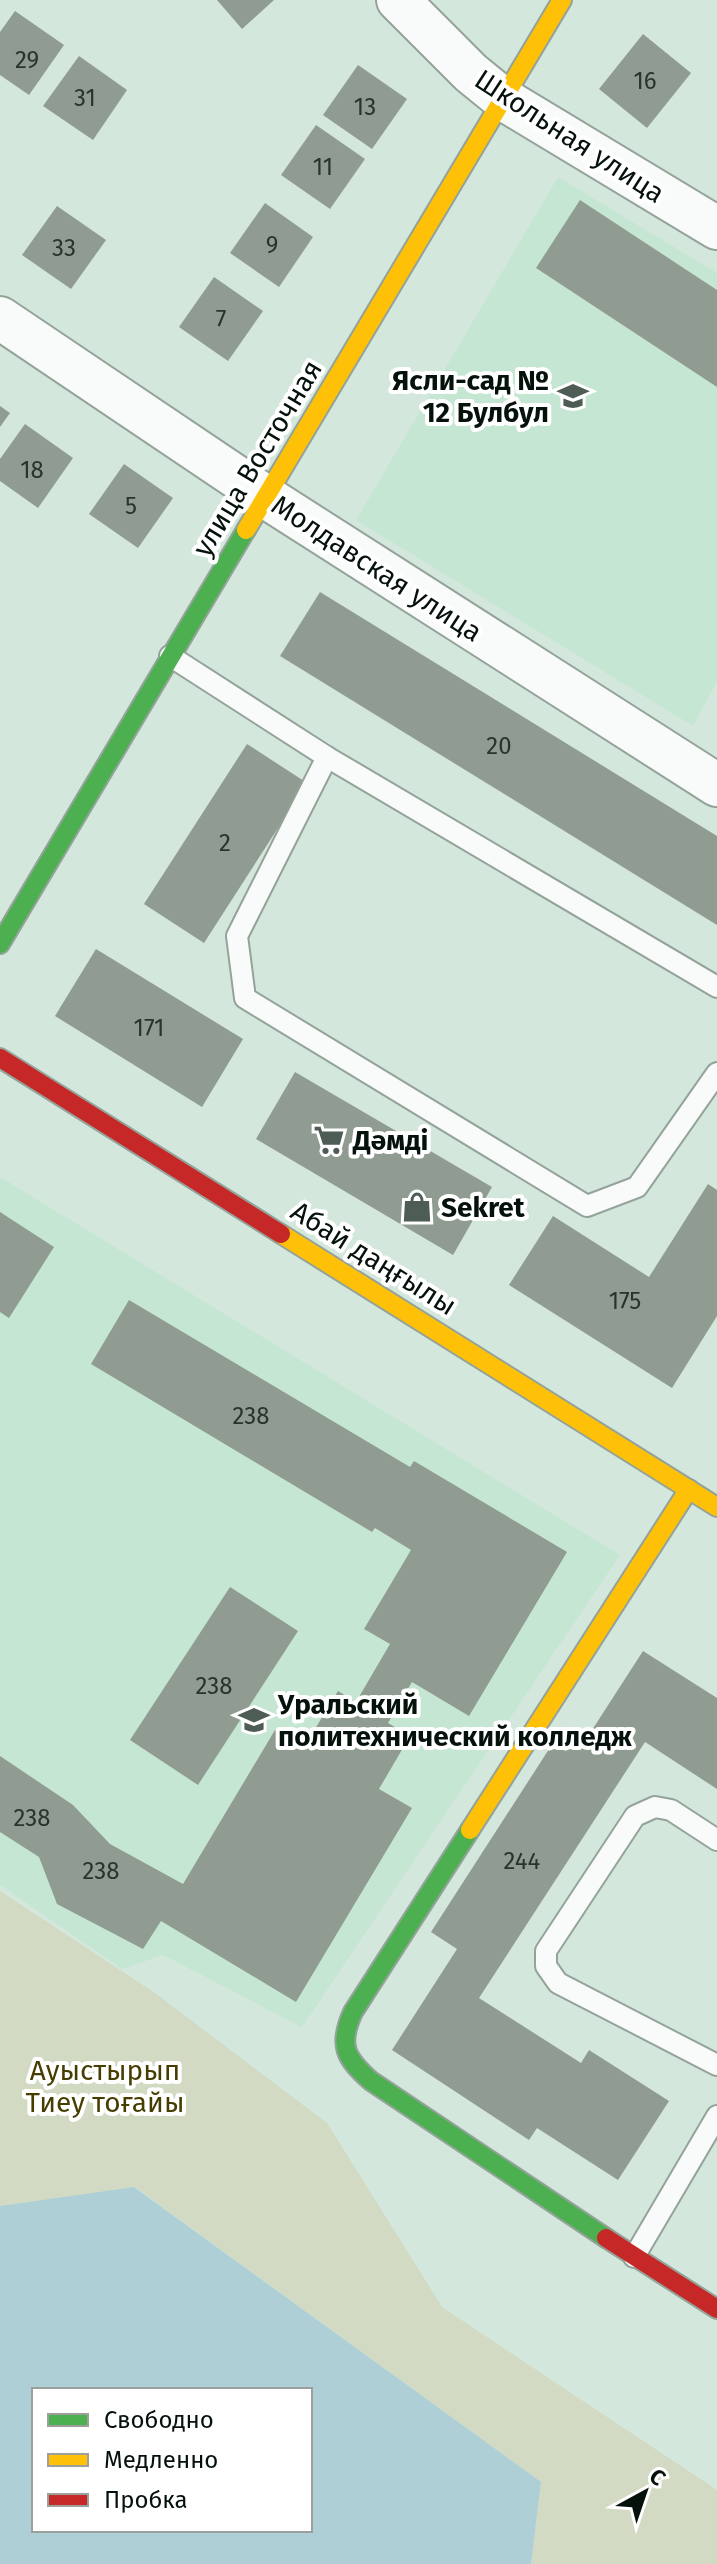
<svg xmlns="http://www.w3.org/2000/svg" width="717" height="2564" viewBox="0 0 717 2564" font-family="'Fira Sans',sans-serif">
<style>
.built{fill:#c6e6d4}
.green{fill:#d3dac3}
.water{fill:#adcfd5;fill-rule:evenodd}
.building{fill:#909b91}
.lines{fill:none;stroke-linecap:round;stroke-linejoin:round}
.lane-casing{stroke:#94a39a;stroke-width:24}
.street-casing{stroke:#94a39a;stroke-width:46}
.fast-casing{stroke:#94a39a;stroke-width:22}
.slow-casing{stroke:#94a39a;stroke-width:22}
.jam-casing{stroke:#94a39a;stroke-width:22}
.lane{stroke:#f9fbfa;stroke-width:20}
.street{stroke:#f9fbfa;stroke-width:42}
.fast{stroke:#4caf50;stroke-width:18}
.slow{stroke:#ffc107;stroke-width:18}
.jam{stroke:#c62828;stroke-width:18}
.labels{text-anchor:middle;stroke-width:8;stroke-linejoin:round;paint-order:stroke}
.number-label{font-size:24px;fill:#28342c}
.street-label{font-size:28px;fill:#05110b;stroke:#fff}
.poi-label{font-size:28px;font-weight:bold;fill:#05110b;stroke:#fff;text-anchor:start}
.park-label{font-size:28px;fill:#463e00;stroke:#fff}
</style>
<rect width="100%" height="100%" fill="#d4e7dc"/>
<g class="built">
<path d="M558 177 717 273V681L693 726 356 520Z"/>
<path d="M0 1177 620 1555 302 2027 163 1955 122 1969 0 1885Z"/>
</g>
<path class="green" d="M0 1891 155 1993 327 2123 442 2307 717 2490V2564H531L541 2482 135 2187 0 2206Z"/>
<path class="water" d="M134 2187 541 2482 531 2564H0V2206ZM34 2390H310V2530H34Z"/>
<g class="building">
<path d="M217 0H274L242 29Z"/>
<path d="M15 11 64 45 29 95 0 75V32Z"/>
<path d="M643 34 691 73 647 128 599 89Z"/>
<path d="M79 56 127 90 93 140 43 106Z"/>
<path d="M358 65 407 99 372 149 323 115Z"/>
<path d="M316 125 365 159 330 209 281 175Z"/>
<path d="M580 200 717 290V387L536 268Z"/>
<path d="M265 203 313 237 279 287 230 253Z"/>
<path d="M57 206 106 240 71 289 22 255Z"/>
<path d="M214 277 263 311 228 361 179 327Z"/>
<path d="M0 406 10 413 0 427Z"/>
<path d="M25 424 73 458 38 508 0 481V459Z"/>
<path d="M124 464 173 498 138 548 89 514Z"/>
<path d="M320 592 717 836V925L280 656Z"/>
<path d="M247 744 307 783 204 943 144 904Z"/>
<path d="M96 949 243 1039 202 1107 55 1016Z"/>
<path d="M295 1072 492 1187 453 1255 256 1139Z"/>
<path d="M708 1184 717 1190V1316L672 1388 509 1285 553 1216 649 1277Z"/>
<path d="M0 1212 54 1247 9 1318 0 1312Z"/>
<path d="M129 1300 410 1467 414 1461 567 1552 469 1716 412 1682 388 1723 410 1736 379 1789 412 1808 296 2002 161 1921 143 1949 57 1904 39 1857 0 1832V1756L73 1805 110 1844 183 1884 275 1730 304 1747 338 1691 356 1702 390 1644 364 1629 411 1550 375 1528 372 1532 91 1364Z"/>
<path d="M230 1587 298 1631 198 1785 130 1740Z"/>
<path d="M643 1651 717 1698V1789L645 1742 479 1998 581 2063 589 2050 669 2101 618 2180 537 2128 529 2140 392 2050 457 1949 431 1932 562 1729 583 1744Z"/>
</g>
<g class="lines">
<g class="lane-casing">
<g id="lane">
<path d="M170 656 327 757 717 987"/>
<path d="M327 757 237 936 245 998 587 1206 637 1187 717 1073"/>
<path d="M717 1840 671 1810 655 1807 635 1816 546 1951V1966L558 1983 717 2065"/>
<path d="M634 2257 717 2116"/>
</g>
</g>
<g class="street-casing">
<g id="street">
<path d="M398 0 471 73 503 99 717 228"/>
<path d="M0 318 266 497 717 785"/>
</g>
</g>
<g class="fast-casing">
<g id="fast">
<path d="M0 944 246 530"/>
<path d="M470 1830 353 2012C338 2045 345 2058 371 2081L606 2238"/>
</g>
</g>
<g class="slow-casing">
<g id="slow">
<path d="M246 530 562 0"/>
<path d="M281 1234 717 1507"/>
<path d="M470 1830 689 1489"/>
</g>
</g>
<g class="jam-casing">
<g id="jam">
<path d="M0 1058 281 1234"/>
<path d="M606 2238 717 2309"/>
</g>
</g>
<use href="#lane" class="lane"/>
<use href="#street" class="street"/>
<use href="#fast" class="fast"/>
<use href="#slow" class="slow"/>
<use href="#jam" class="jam"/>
</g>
<defs>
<g id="school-bare" transform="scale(2.4)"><path d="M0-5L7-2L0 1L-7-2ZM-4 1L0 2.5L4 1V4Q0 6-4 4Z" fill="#4d5c54" stroke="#fff" stroke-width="2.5" paint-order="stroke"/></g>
<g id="supermarket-bare" transform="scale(2.4)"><path d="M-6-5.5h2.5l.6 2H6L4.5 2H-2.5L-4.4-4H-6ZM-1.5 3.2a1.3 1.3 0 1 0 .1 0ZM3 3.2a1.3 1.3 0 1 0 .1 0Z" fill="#4d5c54" stroke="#fff" stroke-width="2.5" paint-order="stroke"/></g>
<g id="shop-bare" transform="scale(2.4)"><path d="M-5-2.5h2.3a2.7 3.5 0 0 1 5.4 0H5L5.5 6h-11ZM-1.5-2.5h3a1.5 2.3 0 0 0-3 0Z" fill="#4d5c54" stroke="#fff" stroke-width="2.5" paint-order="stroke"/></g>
<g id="university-bare" transform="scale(2.4)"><path d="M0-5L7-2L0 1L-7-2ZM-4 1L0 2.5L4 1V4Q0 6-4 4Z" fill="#4d5c54" stroke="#fff" stroke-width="2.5" paint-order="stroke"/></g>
</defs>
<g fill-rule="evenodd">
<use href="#school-bare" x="573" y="396"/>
<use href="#supermarket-bare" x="329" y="1140"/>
<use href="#shop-bare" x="417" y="1207"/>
<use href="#university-bare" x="254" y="1720"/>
</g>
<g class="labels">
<g class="number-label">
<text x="27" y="68">29</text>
<text x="645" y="89">16</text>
<text x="85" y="106">31</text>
<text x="365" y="115">13</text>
<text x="323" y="175">11</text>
<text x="272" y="253">9</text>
<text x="64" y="256">33</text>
<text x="221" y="327">7</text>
<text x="32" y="478">18</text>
<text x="131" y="514">5</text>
<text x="499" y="754">20</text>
<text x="225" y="851">2</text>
<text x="149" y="1036">171</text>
<text x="625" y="1309">175</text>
<text x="251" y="1424">238</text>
<text x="214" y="1694">238</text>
<text x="32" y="1826">238</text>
<text x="522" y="1869">244</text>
<text x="101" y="1879">238</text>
</g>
<g class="street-label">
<text transform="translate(570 136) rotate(33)" y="10">Школьная улица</text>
<text transform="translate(257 458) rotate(-59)" y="10">улица Восточная</text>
<text transform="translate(377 568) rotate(33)" y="10">Молдавская улица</text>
<text transform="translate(374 1258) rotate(32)" y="10">Абай даңғылы</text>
</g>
<g class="poi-label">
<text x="549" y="390" text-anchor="end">Ясли-сад №<tspan x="549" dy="32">12 Булбул</tspan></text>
<text x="353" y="1150">Дəмді</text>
<text x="441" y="1217">Sekret</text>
<text x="278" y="1714">Уральский<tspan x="278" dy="32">политехнический колледж</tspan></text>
</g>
<g class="park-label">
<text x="105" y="2080">Ауыстырып<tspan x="105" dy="32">Тиеу тоғайы</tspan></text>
</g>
</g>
<rect x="32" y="2388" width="280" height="144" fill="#ffffff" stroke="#9ba09d" stroke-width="2"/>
<rect x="48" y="2414" width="40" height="12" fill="#4caf50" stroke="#9ba09d" stroke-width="2"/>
<text x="104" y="2428" font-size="24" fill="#05110b">Свободно</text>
<rect x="48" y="2454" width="40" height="12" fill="#ffc107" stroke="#9ba09d" stroke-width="2"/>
<text x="104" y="2468" font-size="24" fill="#05110b">Медленно</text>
<rect x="48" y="2494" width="40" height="12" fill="#c62828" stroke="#9ba09d" stroke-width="2"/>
<text x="104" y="2508" font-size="24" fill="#05110b">Пробка</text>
<g transform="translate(645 2492) rotate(40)" stroke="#ffffff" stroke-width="6" paint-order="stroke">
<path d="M0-6L14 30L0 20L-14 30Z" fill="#05110b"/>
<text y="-12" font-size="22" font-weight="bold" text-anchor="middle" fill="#05110b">С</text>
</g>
</svg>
